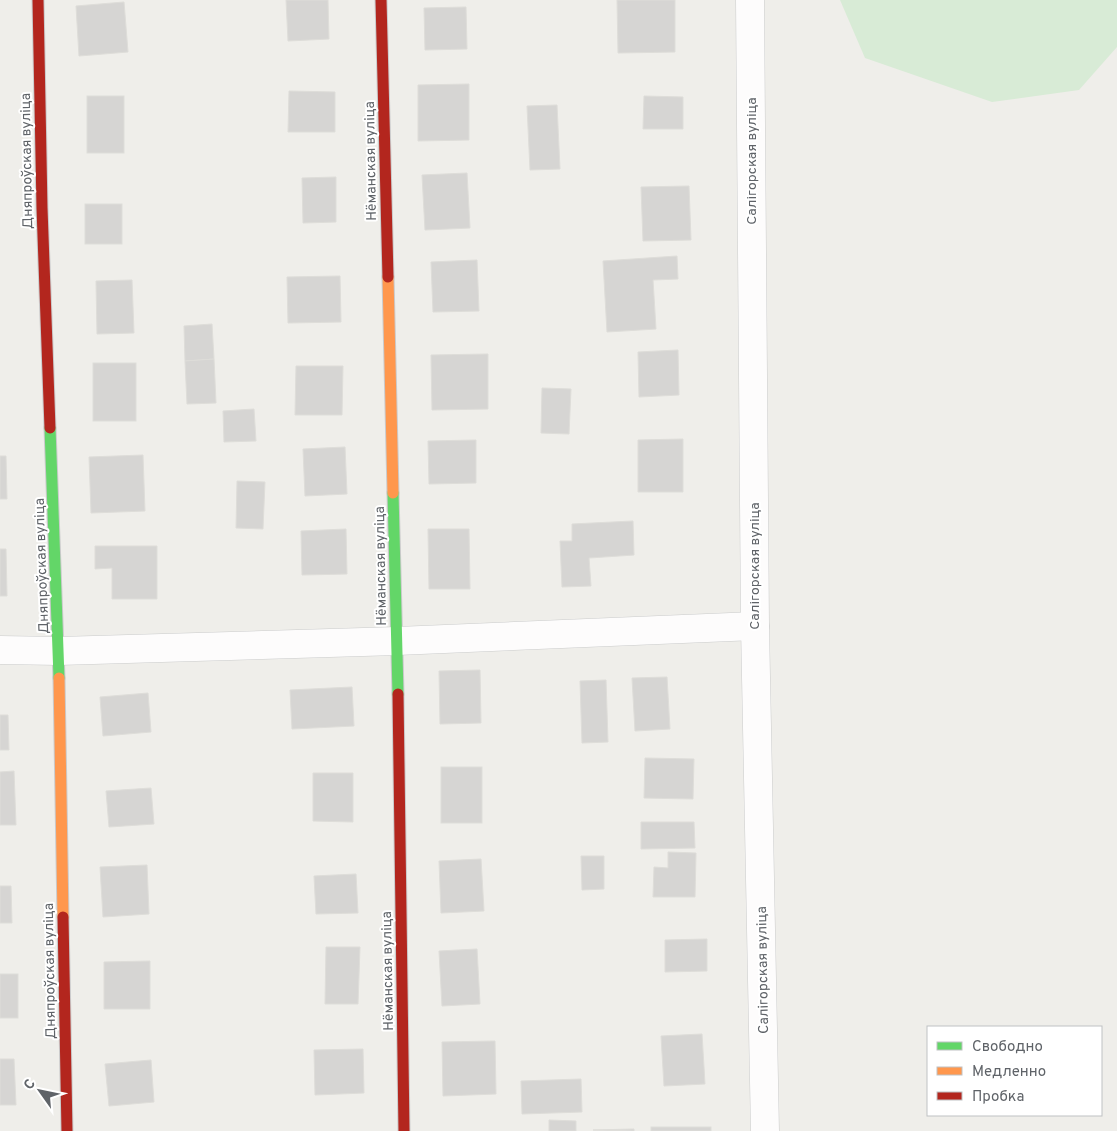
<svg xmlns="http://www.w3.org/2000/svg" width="1117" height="1131" viewBox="0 0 1117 1131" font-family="Overpass,sans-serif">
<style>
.green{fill:#d8ebd6}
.building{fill:#d6d5d3;stroke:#deddd9}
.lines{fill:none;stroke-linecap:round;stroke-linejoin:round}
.street-casing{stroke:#cbcccc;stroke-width:29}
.fast-casing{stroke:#cacacb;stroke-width:13}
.slow-casing{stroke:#cacacb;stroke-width:13}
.jam-casing{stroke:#cacacb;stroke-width:13}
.street{stroke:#fdfcfc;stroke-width:28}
.fast{stroke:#63d668;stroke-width:11}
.slow{stroke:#ff974d;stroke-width:11}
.jam{stroke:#b3261e;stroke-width:11}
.labels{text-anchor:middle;stroke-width:4;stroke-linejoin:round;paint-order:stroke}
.street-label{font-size:14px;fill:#5f6368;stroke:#fff}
</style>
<rect width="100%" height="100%" fill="#efeeea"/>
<path class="green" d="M840 0H1117V47L1079 90 992 102 865 58Z"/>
<g class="building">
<path d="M286 0H328L329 39 288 41Z"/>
<path d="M617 0H675V52L618 53Z"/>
<path d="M124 2 128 52 79 56 76 6Z"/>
<path d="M466 7 467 49 425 50 424 8Z"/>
<path d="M469 84V140L418 141V85Z"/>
<path d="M289 91 335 92V132H288Z"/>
<rect x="87" y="96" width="37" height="57"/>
<path d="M644 96 683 97V129H643Z"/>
<path d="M557 105 560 169 530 170 527 106Z"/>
<path d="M467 173 470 228 425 230 422 175Z"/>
<path d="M336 177V222L303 223 302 178Z"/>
<path d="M689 186 691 240 643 241 641 187Z"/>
<rect x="85" y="204" width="37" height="40"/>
<path d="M677 256 678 279 653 280 656 329 607 332 603 261Z"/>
<path d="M477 260 479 311 433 312 431 262Z"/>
<path d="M340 276 341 322 288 323 287 277Z"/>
<path d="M132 280 134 333 97 334 96 281Z"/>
<path d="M212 324 214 359 185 361 184 326Z"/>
<path d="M678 350 679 395 639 397 638 352Z"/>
<path d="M488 354V409L432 410 431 355Z"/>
<path d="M214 359 216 403 187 404 185 361Z"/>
<rect x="93" y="363" width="43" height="58"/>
<path d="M296 366H343L342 415H295Z"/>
<path d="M542 388 571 389 569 434 541 433Z"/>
<path d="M254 409 256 441 224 442 223 411Z"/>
<path d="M683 439V492H638V440Z"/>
<path d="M476 440V483L429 484 428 441Z"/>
<path d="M345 447 347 494 305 496 303 449Z"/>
<path d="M143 455 145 511 91 513 89 457Z"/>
<path d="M0 456H6L7 499H0Z"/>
<path d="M237 481 265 482 263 529 236 528Z"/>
<path d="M633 521 634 555 589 558 591 586 562 587 560 541H572V524Z"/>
<path d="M346 529 347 574 302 575 301 531Z"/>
<path d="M428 529H469L470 589H429Z"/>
<path d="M95 546H157V599H112V568L95 569Z"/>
<path d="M0 549H6L7 596H0Z"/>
<path d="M480 670 481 723 440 724 439 671Z"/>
<path d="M667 677 670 729 635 731 632 678Z"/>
<path d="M606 680 608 742 582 743 580 681Z"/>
<path d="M352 687 354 726 292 729 290 690Z"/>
<path d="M148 693 151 732 103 736 100 697Z"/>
<path d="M0 715H8L9 750H0Z"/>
<path d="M645 758 694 759 693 799 644 798Z"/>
<rect x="441" y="767" width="41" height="56"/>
<path d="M14 771 16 825H0V772Z"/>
<path d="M313 773H353V822L313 821Z"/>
<path d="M151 788 154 824 109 827 106 791Z"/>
<path d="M641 822H694L695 848 641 849Z"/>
<path d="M668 852 696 853 695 897H653L654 867 668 868Z"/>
<path d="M581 856H604V889L582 890Z"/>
<path d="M481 859 484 911 441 913 439 861Z"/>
<path d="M147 865 149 914 103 917 100 867Z"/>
<path d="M356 874 358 913 316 914 314 876Z"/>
<path d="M0 886H11L12 923H0Z"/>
<path d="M707 939V971L665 972V940Z"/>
<path d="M326 947H360L358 1004H325Z"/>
<path d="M477 949 480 1004 442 1006 439 951Z"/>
<path d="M150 961V1009H104V962Z"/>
<rect x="0" y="974" width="18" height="44"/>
<path d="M702 1034 705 1084 664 1086 661 1036Z"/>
<path d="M495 1041 496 1094 443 1096 442 1042Z"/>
<path d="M363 1049 364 1093 315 1095 314 1050Z"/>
<path d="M0 1059H14L16 1105H0Z"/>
<path d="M151 1060 154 1102 109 1106 105 1064Z"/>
<path d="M581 1079 582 1112 522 1114 521 1081Z"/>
<path d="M549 1120 576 1121V1131H549Z"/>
<rect x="651" y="1127" width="60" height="4"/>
<path d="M634 1129V1131L593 1130Z"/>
</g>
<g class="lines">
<g class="street-casing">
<g id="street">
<path d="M750 0 755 626 765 1131"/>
<path d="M0 650 59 651 397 641 755 626"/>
</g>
</g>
<g class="fast-casing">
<g id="fast">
<path d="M50 428 59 678"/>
<path d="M393 493 398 694"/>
</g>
</g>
<g class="slow-casing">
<g id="slow">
<path d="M388 277 393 493"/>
<path d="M59 678 63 917"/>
</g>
</g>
<g class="jam-casing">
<g id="jam">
<path d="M38 0 42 208 50 428"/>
<path d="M381 0 388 277"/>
<path d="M398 694 404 1131"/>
<path d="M63 917 67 1131"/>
</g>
</g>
<use href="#street" class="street"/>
<use href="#fast" class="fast"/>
<use href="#slow" class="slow"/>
<use href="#jam" class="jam"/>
</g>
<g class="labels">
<g class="street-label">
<text transform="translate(26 161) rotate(-91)" y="5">Дняпроўская вуліца</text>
<text transform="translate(370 161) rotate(-91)" y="5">Нёманская вуліца</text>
<text transform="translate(751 161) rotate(-90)" y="5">Салігорская вуліца</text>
<text transform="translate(41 566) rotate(-92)" y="5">Дняпроўская вуліца</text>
<text transform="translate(380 566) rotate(-91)" y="5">Нёманская вуліца</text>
<text transform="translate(754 566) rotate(-90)" y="5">Салігорская вуліца</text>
<text transform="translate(762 970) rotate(-91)" y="5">Салігорская вуліца</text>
<text transform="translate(49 971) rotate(-91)" y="5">Дняпроўская вуліца</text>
<text transform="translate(387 971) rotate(-91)" y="5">Нёманская вуліца</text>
</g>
</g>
<rect x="927" y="1026" width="175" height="90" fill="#ffffff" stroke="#bfc1c3"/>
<rect x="937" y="1042" width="25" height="8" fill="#63d668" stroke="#bfc1c3"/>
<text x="972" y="1051" font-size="15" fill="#5f6368">Свободно</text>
<rect x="937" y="1067" width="25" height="8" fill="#ff974d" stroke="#bfc1c3"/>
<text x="972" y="1076" font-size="15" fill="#5f6368">Медленно</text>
<rect x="937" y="1092" width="25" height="8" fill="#b3261e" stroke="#bfc1c3"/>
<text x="972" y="1101" font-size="15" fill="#5f6368">Пробка</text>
<g transform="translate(40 1091) rotate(303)" stroke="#ffffff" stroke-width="4" paint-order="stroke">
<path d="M0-4L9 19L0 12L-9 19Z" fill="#5f6368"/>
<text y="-8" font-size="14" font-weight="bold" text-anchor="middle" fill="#5f6368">С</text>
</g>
</svg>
